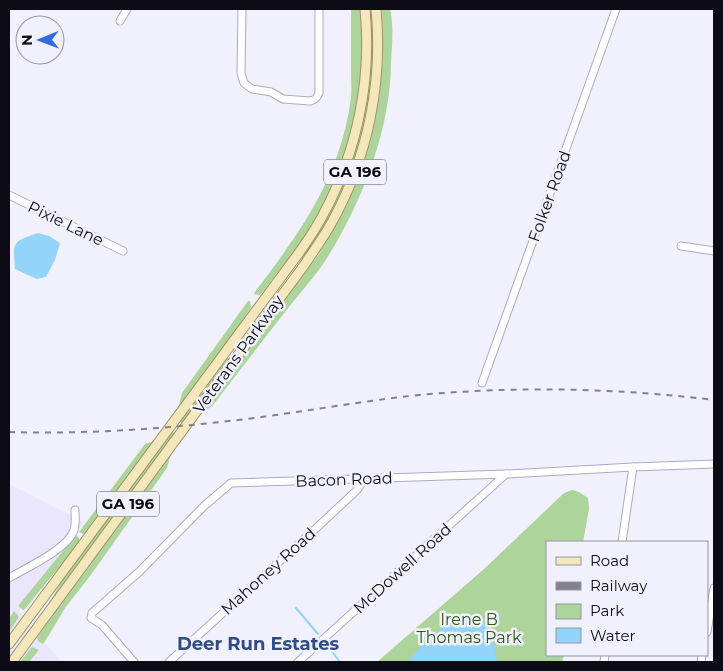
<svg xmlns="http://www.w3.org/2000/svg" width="723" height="671" viewBox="0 0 723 671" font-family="Montserrat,sans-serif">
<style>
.built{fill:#e9e6fe}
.green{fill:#acd49b}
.water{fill:#92d4fa}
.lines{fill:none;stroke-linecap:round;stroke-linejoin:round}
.stream{stroke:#92d4fa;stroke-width:2}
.minor-casing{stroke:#ada9c8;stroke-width:9}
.major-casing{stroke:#9d9064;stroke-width:11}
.minor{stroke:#fff;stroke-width:7}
.major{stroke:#f3e7bb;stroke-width:9}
.rail{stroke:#82818d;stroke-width:2;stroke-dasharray:6 6;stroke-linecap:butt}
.labels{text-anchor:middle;stroke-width:5;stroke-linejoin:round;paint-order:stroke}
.shield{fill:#f1f0fd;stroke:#51505b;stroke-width:1}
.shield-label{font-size:15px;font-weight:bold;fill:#0d0b16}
.street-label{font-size:16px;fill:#0d0b16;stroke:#f1f0fd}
.park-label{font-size:16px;fill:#2e5a16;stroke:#f1f0fd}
.neighbourhood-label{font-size:18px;font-weight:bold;fill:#304c85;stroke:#f1f0fd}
</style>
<rect width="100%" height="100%" fill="#f1f0fd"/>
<path class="built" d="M9 484 84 522 19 611 45 643 61 662H9Z"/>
<g class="green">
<path d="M351 9H361C362 29 364 50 362 70 357 126 340 185 308 232 294 253 277 273 262 293L259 295 254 294V293C299 234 339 179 350 104 352 94 351 84 351 74 351 52 351 30 351 9Z"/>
<path d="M369 9H373L375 38 371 96 364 133 348 181 328 223 302 261 301 260C312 241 324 223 334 204 364 146 375 73 369 9Z"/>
<path d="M382 9H390C394 26 392 44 391 62 391 129 361 205 325 261 313 279 298 295 285 312 261 343 237 374 213 405L201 414 318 255C355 196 377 140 382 70 384 50 382 29 382 9Z"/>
<path d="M248 301H250L251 307 228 343 178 409 182 393Z"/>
<path d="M227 357 229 358 220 373 183 422 181 423 180 421Z"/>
<path d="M172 432 176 433 48 609 46 608 68 571Z"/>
<path d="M155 441 86 533 83 534 79 532 145 444Z"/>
<path d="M171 454 167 468 90 576 65 608 52 630 43 644 38 641 37 638 38 636Z"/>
<path d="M572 490 579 492 588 498 589 509 583 542H547V655H564L562 662H377L484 569 564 493Z"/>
<path d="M76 535 79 538V542L70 555 50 578 25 609 23 610 18 606Z"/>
<path d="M14 611 19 617 9 632V619Z"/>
<path d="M32 647 39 650 29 662H20Z"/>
</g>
<g class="water">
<path d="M38 233 49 236 60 243 55 260 46 277 37 279 15 269C13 241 12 242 38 233Z"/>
<path d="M472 615C489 617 496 648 497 662H407C424 642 445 620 472 615Z"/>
</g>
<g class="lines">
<g class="stream">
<path d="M296 608 318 634"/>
<path d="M326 644 340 662"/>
</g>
<g class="minor-casing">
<g id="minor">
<path d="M242 9 241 73 244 83 252 89 271 92 283 99 310 101C315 100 317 98 319 93V9"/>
<path d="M120 21 127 9"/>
<path d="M9 195 123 251"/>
<path d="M681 246 714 251"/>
<path d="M482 383 616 9"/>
<path d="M622 542 633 467"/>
<path d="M9 578C26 568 68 549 74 530 76 524 75 516 75 510"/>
<path d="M707 632 714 588"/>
<path d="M134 662 102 625 91 618 92 613 139 572 204 506 231 483 506 474 633 467 714 464"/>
<path d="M169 662 325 520 357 490 365 478"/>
<path d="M298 662 506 474"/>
<path d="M604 662 605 655"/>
<path d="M701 662 702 655"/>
</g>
</g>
<g class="major-casing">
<g id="major">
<path d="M9 644 290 265C302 249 314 232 323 215 357 152 372 80 365 9"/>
<path d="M12 662 305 264C314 250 324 237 332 222 368 157 383 82 376 9"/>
</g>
</g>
<use href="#minor" class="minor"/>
<use href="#major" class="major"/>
<path class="rail" d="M9 432C79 434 150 430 220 422 287 415 353 402 419 395 517 386 617 388 714 400"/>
</g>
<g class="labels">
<g class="shield">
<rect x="324" y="159.5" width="62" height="25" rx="4"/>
<rect x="97" y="491.5" width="62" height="25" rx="4"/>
</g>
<g class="shield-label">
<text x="355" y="177">GA 196</text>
<text x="128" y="509">GA 196</text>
</g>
<g class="street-label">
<text transform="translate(549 196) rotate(-70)" y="6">Folker Road</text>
<text transform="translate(66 223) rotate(26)" y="6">Pixie Lane</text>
<text transform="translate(238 354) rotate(-54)" y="6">Veterans Parkway</text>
<text transform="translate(344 479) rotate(-2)" y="6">Bacon Road</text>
<text transform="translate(402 568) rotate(-42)" y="6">McDowell Road</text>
<text transform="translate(268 571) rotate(-42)" y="6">Mahoney Road</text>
</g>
<g class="park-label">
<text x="469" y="625">Irene B<tspan x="469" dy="18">Thomas Park</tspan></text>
</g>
<g class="neighbourhood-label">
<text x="258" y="650">Deer Run Estates</text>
</g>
</g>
<rect width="723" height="671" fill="none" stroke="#0d0b16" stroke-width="20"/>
<rect x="546" y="541" width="162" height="115" fill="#f1f0fd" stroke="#9694a1"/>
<rect x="556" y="557" width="25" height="8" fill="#f3e7bb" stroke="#9694a1"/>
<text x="590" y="566" font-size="15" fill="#0d0b16">Road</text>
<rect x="556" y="582" width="25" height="8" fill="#82818d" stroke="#9694a1"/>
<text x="590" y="591" font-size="15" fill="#0d0b16">Railway</text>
<rect x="556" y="604" width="25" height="15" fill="#acd49b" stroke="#9694a1"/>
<text x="590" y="616" font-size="15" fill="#0d0b16">Park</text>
<rect x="556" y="628" width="25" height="15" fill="#92d4fa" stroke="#9694a1"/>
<text x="590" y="641" font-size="15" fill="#0d0b16">Water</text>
<g transform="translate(40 40) rotate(269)"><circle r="24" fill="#f1f0fd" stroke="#9694a1"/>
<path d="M0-4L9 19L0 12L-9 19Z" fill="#346ad9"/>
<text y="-8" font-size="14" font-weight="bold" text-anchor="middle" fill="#0d0b16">N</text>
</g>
</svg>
